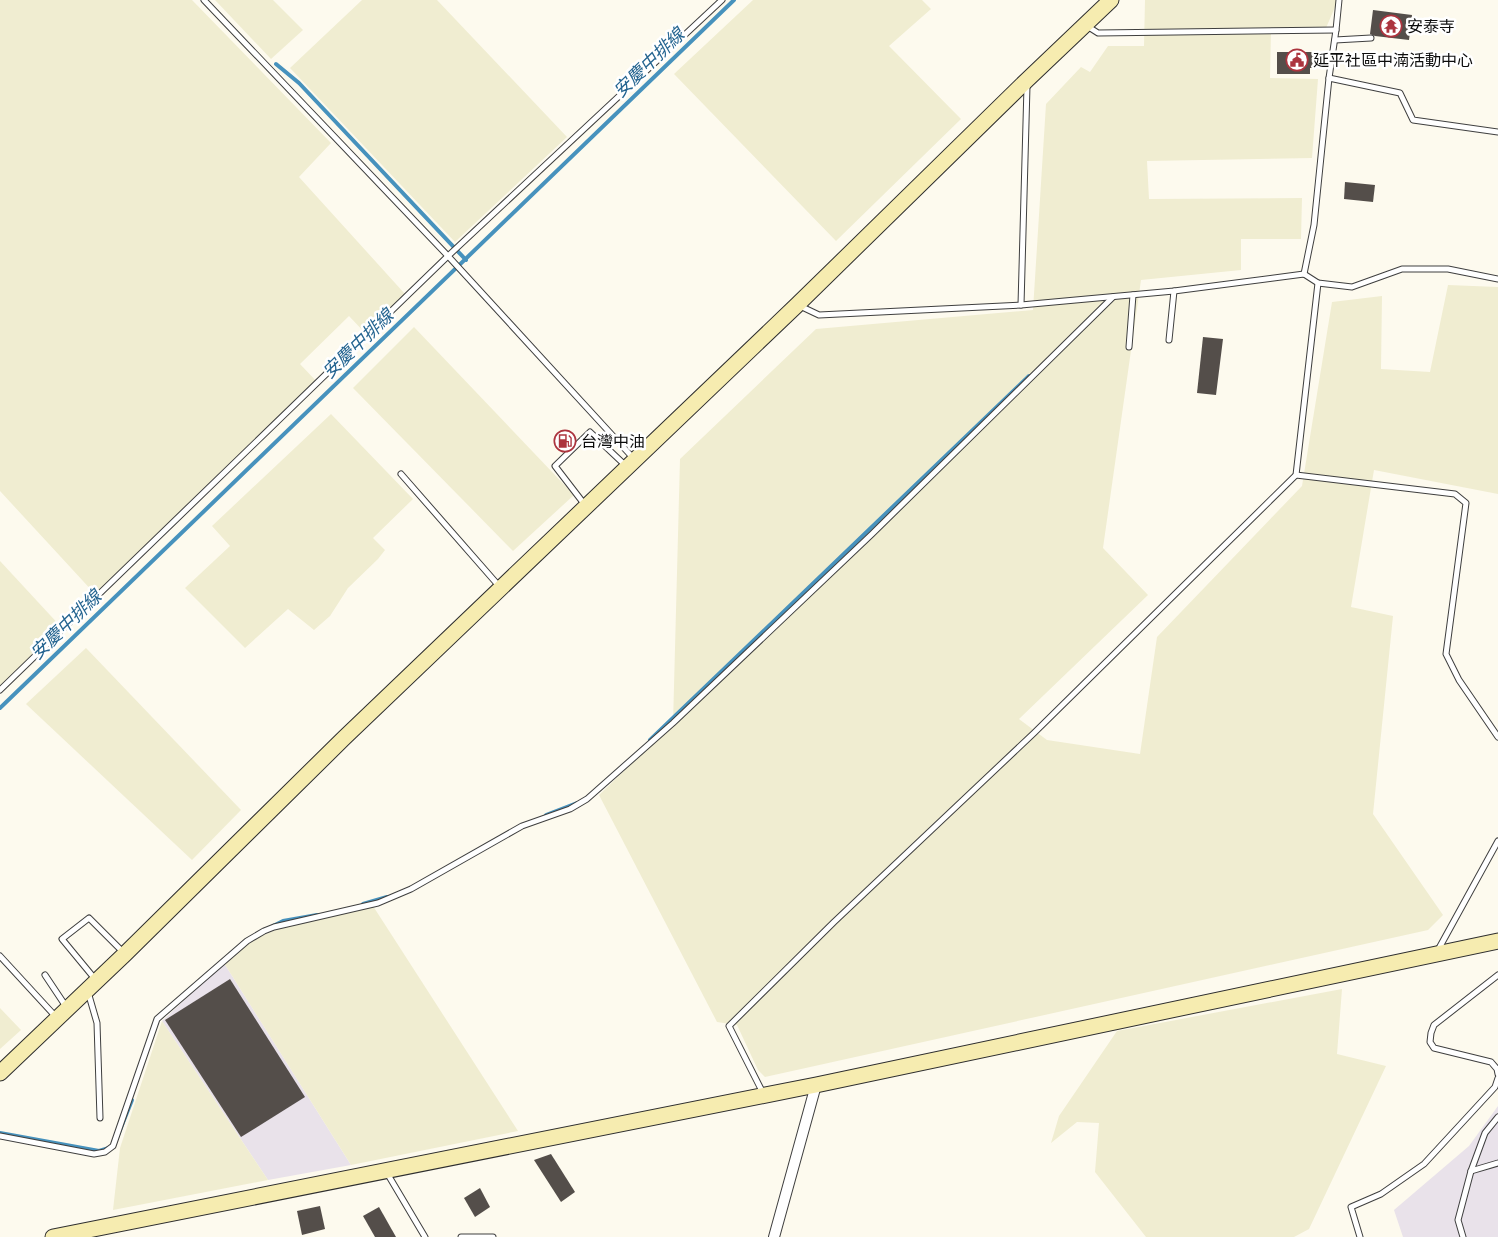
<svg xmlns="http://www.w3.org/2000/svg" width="1498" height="1237" viewBox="0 0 1498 1237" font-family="'Roboto Serif','Noto Sans TC',serif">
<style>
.industrial{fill:#e9e2ea}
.farmland{fill:#f0edd1}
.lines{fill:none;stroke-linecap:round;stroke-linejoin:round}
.stream{stroke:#4792bd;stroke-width:4}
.building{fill:#544e4a}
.lane-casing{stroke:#3f3f3f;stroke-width:7}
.street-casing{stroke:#3f3f3f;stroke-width:12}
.secondary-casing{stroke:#2e2e2e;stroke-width:17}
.lane{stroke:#fff;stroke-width:5}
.street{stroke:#fff;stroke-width:10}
.secondary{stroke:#f6ecb0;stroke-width:15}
.labels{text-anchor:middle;stroke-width:5;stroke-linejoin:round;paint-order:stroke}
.poi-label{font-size:16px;fill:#0c0c0c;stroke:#fff;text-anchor:start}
.water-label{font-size:18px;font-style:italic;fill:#246490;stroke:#fff}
</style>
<rect width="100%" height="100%" fill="#fdfaee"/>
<g class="industrial">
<path d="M224 963 351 1165 268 1180 162 1021Z"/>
<path d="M1498 1106V1237H1403L1394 1210 1469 1146Z"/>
</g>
<g class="farmland">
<path d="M0 0H192L331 143 299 177 405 294 366 334 349 316 300 364 318 383 95 594 0 491Z"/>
<path d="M215 0H273L303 30 271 59Z"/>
<path d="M362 0H437L567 137 455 242 290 68Z"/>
<path d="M753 0H922L931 9 889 46 961 119 836 241 674 74Z"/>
<path d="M1145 0H1338L1326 28 1271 29 1270 78 1318 79 1312 158 1147 161 1149 199 1302 198 1301 239H1241V270L1141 280 1103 548 1148 595 1019 719 1047 740 1140 754 1157 637 1302 486 1332 302 1382 296 1381 369 1430 372 1448 285 1498 287V494L1374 470 1351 607 1393 616 1373 814 1443 915 1428 930 765 1077 758 1070 737 1025 717 1022 599 795 673 724 680 459 816 329 1033 310 1046 104 1081 67 1090 72 1108 46H1144Z"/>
<path d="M414 327 574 495 513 551 353 388Z"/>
<path d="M331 414 413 499 373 538 385 550 378 559 348 588 330 616 314 630 288 609 245 648 185 588 230 546 212 526Z"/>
<path d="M0 561 62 628 0 688Z"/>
<path d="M86 648 241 810 192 860 26 704Z"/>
<path d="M373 906 518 1131 351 1165 224 963 254 939 283 927Z"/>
<path d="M1342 989 1337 1054 1386 1066 1309 1229 1294 1237H1146L1095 1172 1099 1123 1077 1122 1051 1143 1059 1116 1117 1031Z"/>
<path d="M0 1008 21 1030 0 1049Z"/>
<path d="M162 1021 268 1180 113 1210 120 1148Z"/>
</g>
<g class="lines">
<g class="stream">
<path d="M276 64 299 83 466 260"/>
<path d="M0 708 734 0"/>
<path d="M650 740 1029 376"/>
<path d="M546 815 577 803"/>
<path d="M363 904 387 897"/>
<path d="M273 926 283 921 317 915"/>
<path d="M0 1133 99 1151 109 1148"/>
<path d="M116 1140 132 1100"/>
</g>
</g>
<g class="building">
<path d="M1373 10 1412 15 1409 40 1375 36 1370 34Z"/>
<path d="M1277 52H1317V68H1310V74H1277Z"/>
<path d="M1345 182 1375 185 1373 202 1344 199Z"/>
<path d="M1203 337 1223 339 1216 395 1197 393Z"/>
<path d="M230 979 305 1097 241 1137 165 1020Z"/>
<path d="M551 1154 575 1192 561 1202 534 1160Z"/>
<path d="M480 1188 490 1207 475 1217 464 1198Z"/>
<path d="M320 1206 325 1229 302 1235 297 1211Z"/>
<path d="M379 1207 396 1237H375L363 1216Z"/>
</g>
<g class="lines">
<g class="lane-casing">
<g id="lane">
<path d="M204 0 448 256 635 460"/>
<path d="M1087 26 1098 33 1336 30"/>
<path d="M1335 40 1371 38"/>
<path d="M1329 78 1400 93 1413 120 1498 132"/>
<path d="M1304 274 1314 225 1329 78 1336 30 1339 0"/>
<path d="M1021 305 1027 86"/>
<path d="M800 306 819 315 1021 305 1174 291 1304 274 1318 283 1352 287 1402 269H1448L1498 279"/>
<path d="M1169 340 1174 291"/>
<path d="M1129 347 1133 295"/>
<path d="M401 474 499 586"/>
<path d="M1296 475 1455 494 1466 503 1446 654 1459 680 1498 737"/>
<path d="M585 505 555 466 590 432 625 465"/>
<path d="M0 690 448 256 722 0"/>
<path d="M1438 950 1498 841"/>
<path d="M0 956 57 1018"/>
<path d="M45 975 67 1008"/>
<path d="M1498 975 1434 1025 1431 1033 1430 1042 1434 1048 1491 1062 1497 1069 1498 1074"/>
<path d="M95 979 62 939 89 918 123 952"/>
<path d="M88 992 97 1023 100 1118"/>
<path d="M763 1093 729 1026 834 922 1034 733 1296 475 1318 283"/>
<path d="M0 1136 94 1154 105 1152 113 1146 157 1019 247 941 264 931 274 927 378 903 411 889 522 826 570 809 587 799 673 723 872 534 1113 297"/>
<path d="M1471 1171 1498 1163"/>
<path d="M387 1173 425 1237"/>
<path d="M461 1237H493"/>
<path d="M1360 1237 1351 1207 1381 1194 1424 1164 1495 1087 1498 1078"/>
<path d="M1463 1237 1458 1220 1471 1171 1485 1133 1498 1117"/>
</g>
</g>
<g class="street-casing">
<path id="street" d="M774 1237 816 1085"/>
</g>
<g class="secondary-casing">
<g id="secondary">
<path d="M0 1073 125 954 344 738 797 305 1027 80 1111 0"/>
<path d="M53 1237 816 1085 1498 941"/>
</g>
</g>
<use href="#lane" class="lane"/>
<use href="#street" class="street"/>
<use href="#secondary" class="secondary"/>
</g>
<defs>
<g id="temple-ring" transform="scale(1.125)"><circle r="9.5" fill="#fff" stroke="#ac343e" stroke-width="1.5"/><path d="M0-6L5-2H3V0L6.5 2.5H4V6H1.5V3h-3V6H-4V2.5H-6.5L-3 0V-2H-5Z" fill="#ac343e"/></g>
<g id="civic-ring" transform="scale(1.125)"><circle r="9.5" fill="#fff" stroke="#ac343e" stroke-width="1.5"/><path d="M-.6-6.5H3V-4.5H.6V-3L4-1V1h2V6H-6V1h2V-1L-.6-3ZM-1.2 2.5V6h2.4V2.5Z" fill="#ac343e"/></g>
<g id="fuel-ring" transform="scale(1.125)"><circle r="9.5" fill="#fff" stroke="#ac343e" stroke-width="1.5"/><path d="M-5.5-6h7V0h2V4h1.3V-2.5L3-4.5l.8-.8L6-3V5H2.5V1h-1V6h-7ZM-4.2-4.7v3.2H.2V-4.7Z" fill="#ac343e"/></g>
</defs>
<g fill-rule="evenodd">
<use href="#temple-ring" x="1391" y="26"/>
<use href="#civic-ring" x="1297" y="60"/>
<use href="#fuel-ring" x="565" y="441"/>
</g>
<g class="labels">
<g class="poi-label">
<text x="1407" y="32">安泰寺</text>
<text x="1313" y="66">延平社區中湳活動中心</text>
<text x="581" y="447">台灣中油</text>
</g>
<g class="water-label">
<text transform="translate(649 63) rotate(-44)" y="6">安慶中排線</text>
<text transform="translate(358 344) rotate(-44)" y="6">安慶中排線</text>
<text transform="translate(66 625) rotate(-44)" y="6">安慶中排線</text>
</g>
</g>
</svg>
